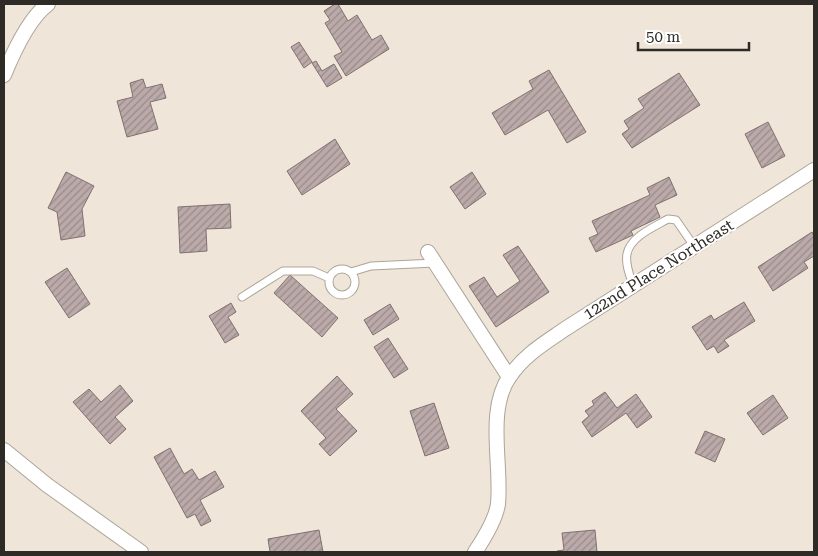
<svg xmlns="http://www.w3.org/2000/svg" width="818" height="556" viewBox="0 0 818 556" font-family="'Roboto Serif',serif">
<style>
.building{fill:url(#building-hatch);stroke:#80706f}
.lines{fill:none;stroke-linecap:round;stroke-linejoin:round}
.service-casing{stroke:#ada498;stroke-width:9}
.minor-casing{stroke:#ada498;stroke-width:16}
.service{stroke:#fff;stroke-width:7}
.minor{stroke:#fff;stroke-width:14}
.labels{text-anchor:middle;stroke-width:4;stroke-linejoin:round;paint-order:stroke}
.street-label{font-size:16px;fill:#2e2a25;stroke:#fff}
</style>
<defs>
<pattern id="building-hatch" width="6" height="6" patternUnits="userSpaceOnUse" patternTransform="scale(1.25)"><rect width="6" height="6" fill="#bbaaa9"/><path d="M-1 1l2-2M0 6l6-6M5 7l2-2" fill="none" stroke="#988b89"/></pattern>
</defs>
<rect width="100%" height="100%" fill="#efe5d9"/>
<g class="building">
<path d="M335 4H338L348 21 357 15 372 40 381 35 389 49 346 76 334 56 342 52 325 23 330 20 324 11Z"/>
<path d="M299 42 312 62 304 68 291 47Z"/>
<path d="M316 61 322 71 334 64 342 78 327 87 312 63Z"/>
<path d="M549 70 586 132 567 143 548 110 505 135 492 113 533 89 529 81Z"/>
<path d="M679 73 700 105 632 148 622 134 629 129 624 121 644 108 638 99Z"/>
<path d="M143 79 146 88 162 84 166 98 150 102 158 129 127 137 117 101 133 97 130 83Z"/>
<path d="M768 122 785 156 762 168 745 134Z"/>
<path d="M335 139 350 164 302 195 287 171Z"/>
<path d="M66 172 94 186 82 209 85 236 61 240 57 212 48 208Z"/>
<path d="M472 172 486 194 465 209 450 187Z"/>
<path d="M669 177 677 195 655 205 660 217 631 231 633 235 596 252 589 238 598 234 592 221 650 195 647 188Z"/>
<path d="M230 204 231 228 206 229 207 251 180 253 178 207Z"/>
<path d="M812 232 814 236V256L804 262 808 268 773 291 758 267Z"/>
<path d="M518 246 549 292 496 327 469 286 484 277 497 297 520 281 503 255Z"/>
<path d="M67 268 90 304 69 318 45 282Z"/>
<path d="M290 275 338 318 322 337 274 293Z"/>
<path d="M744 302 755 321 724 340 729 346 718 353 714 346 707 350 692 327 711 315 714 320Z"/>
<path d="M231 303 236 312 228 317 239 335 225 343 209 316Z"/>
<path d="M390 304 399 319 373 335 364 320Z"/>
<path d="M388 338 408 369 394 378 374 347Z"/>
<path d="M337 376 353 394 336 409 357 431 330 456 319 444 326 438 301 411Z"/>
<path d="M120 385 133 401 115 417 126 429 110 444 73 402 89 389 101 402Z"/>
<path d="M605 392 617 408 636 394 652 417 637 428 626 413 592 437 582 422 589 416 585 411 594 405 592 401Z"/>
<path d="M773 395 788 418 763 435 747 413Z"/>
<path d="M434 403 449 448 425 456 410 411Z"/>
<path d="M705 431 725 439 715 462 695 453Z"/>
<path d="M170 448 184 474 192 469 199 480 215 471 224 487 200 500 211 521 201 526 195 514 187 518 154 457Z"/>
<path d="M319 530 323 552H270L268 539Z"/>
<path d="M595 530 597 552H557V551L564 550 562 533Z"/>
</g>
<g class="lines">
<g class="service-casing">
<g id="service">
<circle cx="342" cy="282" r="13"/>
<path d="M351 272 371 266 435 263"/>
<path d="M633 285C630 276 625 264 627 254 630 237 654 227 668 219L676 220 694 246"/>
<path d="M242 297 283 271H313L329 278"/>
</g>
</g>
<g class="minor-casing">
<g id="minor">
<path d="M4 75C13 53 29 18 48 4"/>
<path d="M428 252 509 377"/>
<path d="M4 450 47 485 141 552"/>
<path d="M475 552C483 540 496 518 498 504 502 465 486 409 510 376 524 355 545 343 565 329L814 170"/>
</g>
</g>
<use href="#service" class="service"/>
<use href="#minor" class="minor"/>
</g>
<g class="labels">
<g class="street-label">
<text transform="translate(658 269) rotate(-32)" y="6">122nd Place Northeast</text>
</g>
</g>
<rect width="818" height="556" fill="none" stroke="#2e2a25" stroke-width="10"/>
<path d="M638 42v8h111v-8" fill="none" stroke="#2e2a25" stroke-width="2.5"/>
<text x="646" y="42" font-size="15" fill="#2e2a25" stroke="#ffffff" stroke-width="4" paint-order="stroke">50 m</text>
</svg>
